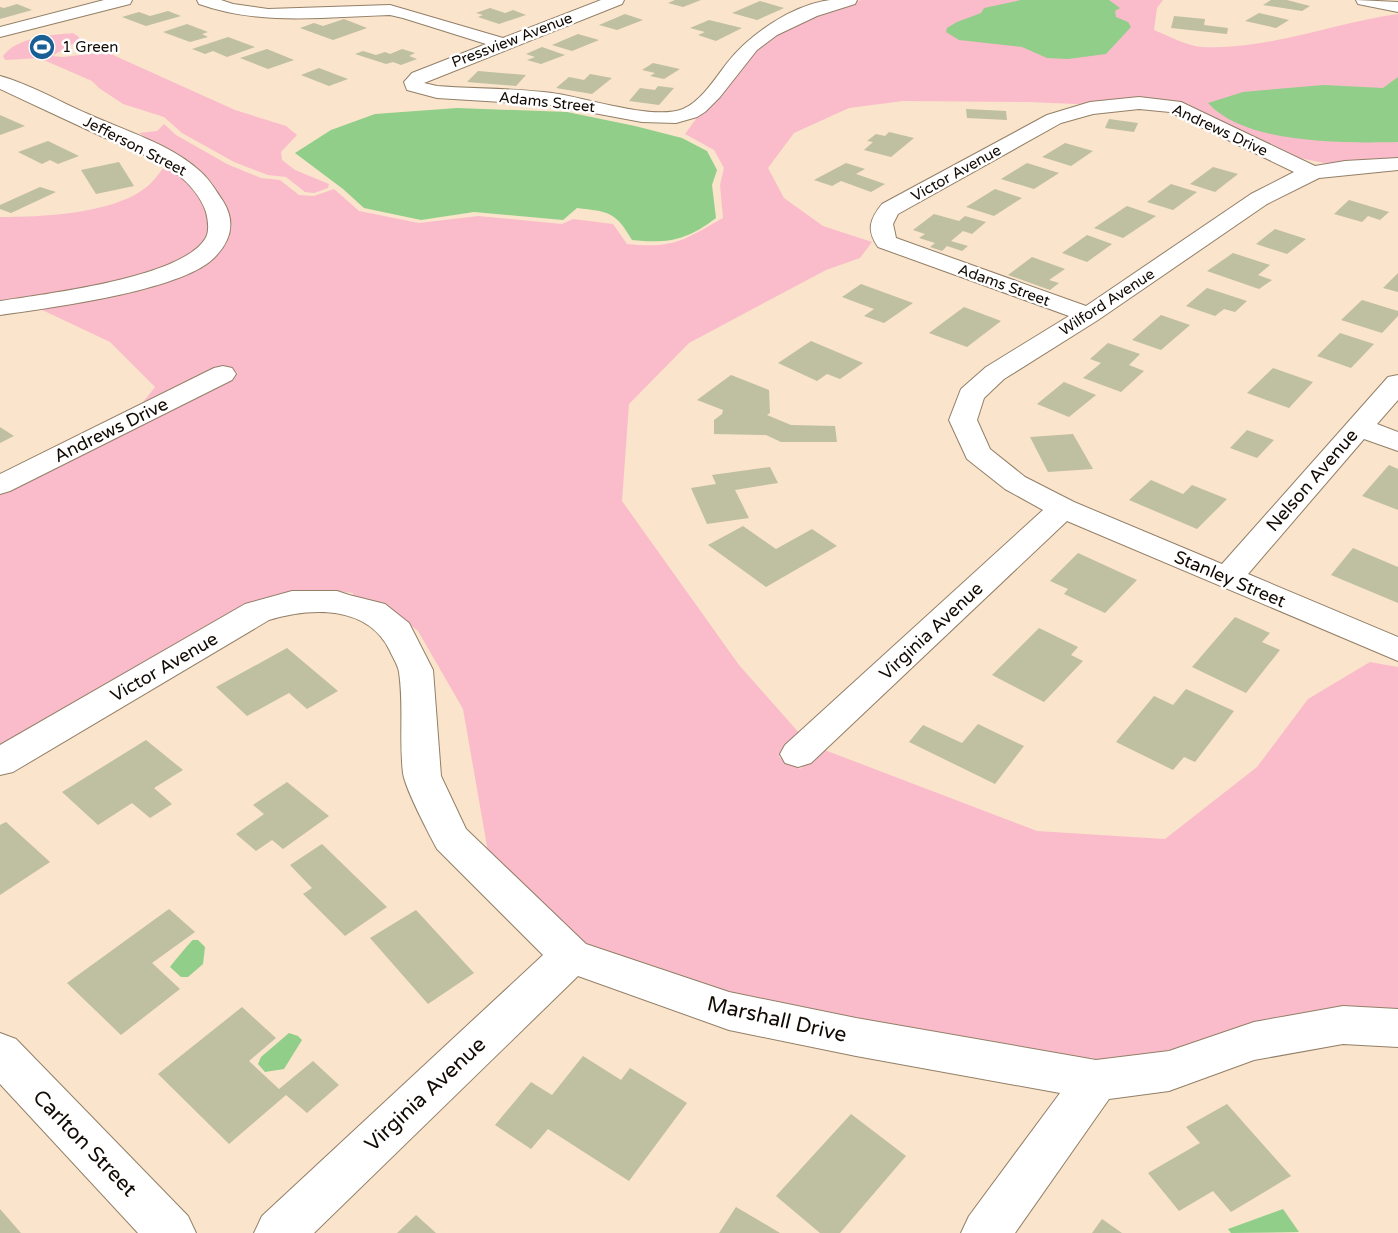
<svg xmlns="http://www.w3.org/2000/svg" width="1398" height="1233" viewBox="0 0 1398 1233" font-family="'Varela Round',sans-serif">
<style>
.green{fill:#fabccb}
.water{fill:#90ce89}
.building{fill:#bfbfa1}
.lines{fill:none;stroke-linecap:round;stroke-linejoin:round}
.minor-casing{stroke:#927f67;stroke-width:2}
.minor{fill:#fff;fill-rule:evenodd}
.labels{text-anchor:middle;stroke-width:5;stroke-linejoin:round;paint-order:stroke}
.far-street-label{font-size:15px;fill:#120b04;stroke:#fff}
.far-poi-label{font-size:15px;fill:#120b04;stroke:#fff;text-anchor:start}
.street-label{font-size:18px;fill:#120b04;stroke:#fff}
.near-street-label{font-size:21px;fill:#120b04;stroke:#fff}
</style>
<rect width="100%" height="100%" fill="#fae4cb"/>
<g class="green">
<path d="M862 0H1163L1157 8 1154 30C1169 36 1187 46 1202 47 1270 50 1332 23 1398 14V160L1334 165 1285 155 1193 109 1028 102 903 101 849 108 794 133 768 168 784 198 823 226 872 242 860 258 826 270 689 343 629 404 622 501 739 665 801 735 779 757 800 769 822 749 1037 831 1165 839 1257 767 1308 699 1370 662 1398 667V1013L1189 1046 1129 1059 1099 1063 1091 1057 1087 1062 736 996 583 944 488 852 463 709 418 631 384 605 353 596V593L335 591 332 593 296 594 0 751V492L238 373 226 366 136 411 155 387 110 342 38 308 186 270 226 207 212 183 200 172 139 133 157 131 164 124 176 135 227 164 261 178 280 180 299 195 314 196 334 189 359 211 419 223 478 216 562 224 573 219 613 224 627 244C674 249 684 240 723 218L720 185 724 168 714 150 685 134 701 112 760 45 788 27 840 5Z"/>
<path d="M73 33 79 37V40L52 56 63 57 105 52 113 55 235 110 286 126 297 135 281 152 282 160 295 170 329 184 328 188 314 193 305 192 286 177 268 175 234 162 182 133 164 117 123 104 99 88 92 81 39 58 5 60 3 56C17 37 51 35 73 33Z"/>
<path d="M166 165C193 184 214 205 207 241L176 264 86 290 0 303V217C41 217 110 214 144 189 152 184 159 173 166 165Z"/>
</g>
<g class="water">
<path d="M1021 0H1109L1120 8 1115 11 1116 17 1128 22 1131 27 1106 54 1068 59 1047 58 1022 47 959 40 946 32 947 28 957 22 981 13 984 8Z"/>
<path d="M1398 77V142C1345 143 1246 145 1208 103L1243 92 1265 90 1324 85 1383 88Z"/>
<path d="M457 108 567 112 635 126 682 138 707 151 717 170 712 185 716 218C687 240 668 244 632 240 615 211 609 212 577 208L563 220 474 212 421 220 364 208 343 189 295 153 331 130 375 114Z"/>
<path d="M193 940H198L205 947 203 964 188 977H181L170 967C172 964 190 942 193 940Z"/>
<path d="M289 1033 298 1036 302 1040 284 1069 265 1072 258 1064 261 1057Z"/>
<path d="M1283 1209 1299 1232 1231 1233 1228 1229Z"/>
</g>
<g class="building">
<path d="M675 0H701L683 7 668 3Z"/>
<path d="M1271 0H1287L1310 6 1302 11 1263 5Z"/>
<path d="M760 1 784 8 757 20 732 13Z"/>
<path d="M17 4 32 10 0 19V7L4 8Z"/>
<path d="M490 8 505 13 513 10 526 15 499 24 478 17 483 15 476 13Z"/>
<path d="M168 11 181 16 146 26 122 17 139 12 150 16Z"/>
<path d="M1259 13 1289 20 1276 28 1245 21Z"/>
<path d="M625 14 643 20 617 30 599 25Z"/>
<path d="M1174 16 1205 19 1204 25 1228 28 1227 34 1171 28Z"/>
<path d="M344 19 367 28 333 40 300 28 314 23 323 26Z"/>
<path d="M709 20 742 28 716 41 698 35 705 32 690 28Z"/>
<path d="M187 24 208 32 202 34 208 37 190 42 163 32Z"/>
<path d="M578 34 599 40 572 51 552 45Z"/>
<path d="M228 37 255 47 227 57 213 51 205 54 192 49Z"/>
<path d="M542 47 565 55 541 64 527 60 535 57 526 54Z"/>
<path d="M267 49 294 60 268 69 240 58Z"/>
<path d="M402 49 415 53 409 56 417 59 401 65 393 62 386 64 355 54 363 51 376 55 385 52 390 54Z"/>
<path d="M653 63 680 69 664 79 650 76 655 73 642 70Z"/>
<path d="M319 68 348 79 329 86 301 75Z"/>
<path d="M478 71 526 75 516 86 467 82Z"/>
<path d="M590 74 612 78 592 94 556 88 569 77 584 80Z"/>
<path d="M658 86 674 88 659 105 629 101 640 88 655 90Z"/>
<path d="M966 109 1006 111 1007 120 967 118Z"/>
<path d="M0 115 25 126 0 135Z"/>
<path d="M1109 119 1138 123 1134 132 1105 128Z"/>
<path d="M889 132 914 138 891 157 864 150 873 142 867 141 876 134 885 136Z"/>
<path d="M48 141 79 156 58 164 50 160 42 164 18 152Z"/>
<path d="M1065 143 1093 151 1071 166 1042 157Z"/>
<path d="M119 162 134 186 96 194 81 170Z"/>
<path d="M846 163 865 169 856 174 885 184 871 192 841 181 832 186 814 180Z"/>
<path d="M1027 163 1059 173 1034 189 1001 179Z"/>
<path d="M1213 167 1238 174 1215 192 1190 184Z"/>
<path d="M1171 184 1197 192 1173 210 1147 202Z"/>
<path d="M40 187 56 192 11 213 0 209V205Z"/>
<path d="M995 189 1022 198 994 216 966 207Z"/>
<path d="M1349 200 1389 212 1380 220 1368 216 1362 222 1334 214Z"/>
<path d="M1127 206 1156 216 1123 238 1094 228Z"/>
<path d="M934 214 959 221 965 216 986 222 972 234 963 231 951 241 968 246 962 251 947 246 942 251 930 247 935 243 919 238 925 234 913 230Z"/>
<path d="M1275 229 1306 239 1287 254 1256 244Z"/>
<path d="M1087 235 1112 244 1087 262 1062 253Z"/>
<path d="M1233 253 1270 265 1258 275 1272 280 1259 289 1207 271Z"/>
<path d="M1032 257 1065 269 1049 280 1059 283 1050 290 1008 275Z"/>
<path d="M1398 273V292L1383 288Z"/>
<path d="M861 284 913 303 884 323 864 316 874 309 842 297Z"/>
<path d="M1207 288 1247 301 1235 312 1224 309 1215 316 1186 306Z"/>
<path d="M1362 300 1398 311V316L1382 333 1341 320Z"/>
<path d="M964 307 1001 321 967 347 929 333Z"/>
<path d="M1161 315 1190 325 1161 350 1132 340Z"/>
<path d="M1340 333 1374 344 1351 368 1317 356Z"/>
<path d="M811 341 863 363 840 379 827 374 817 381 778 363Z"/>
<path d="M1108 343 1140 354 1129 365 1144 371 1121 392 1083 378 1101 363 1090 359Z"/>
<path d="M1273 368 1313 382 1289 408 1247 393Z"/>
<path d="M731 375 769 390 770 413 767 415 791 425 835 426 837 442H781L766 435 714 434V420L722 414 723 410 697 400Z"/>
<path d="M1064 382 1096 395 1069 417 1037 404Z"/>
<path d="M0 427 14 436 0 443Z"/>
<path d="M1247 430 1274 440 1257 458 1230 448Z"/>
<path d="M1073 434 1093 469 1048 472 1030 437Z"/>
<path d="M1389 465 1398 469V510L1362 496Z"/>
<path d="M770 467 778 483 735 490 749 518 707 524 691 488 716 484 712 475Z"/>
<path d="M1151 480 1183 494 1192 485 1227 499 1197 529 1129 500Z"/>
<path d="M743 526 776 549 812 529 837 546 766 587 708 545Z"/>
<path d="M1353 548 1398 567V603L1331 575Z"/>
<path d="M1078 553 1137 580 1105 613 1064 594 1068 589 1050 581Z"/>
<path d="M1235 617 1270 633 1262 642 1280 650 1246 693 1192 667Z"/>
<path d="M1039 628 1078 647 1071 655 1083 661 1044 702 992 675Z"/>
<path d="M287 648 338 691 307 709 289 693 247 716 216 687Z"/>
<path d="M1186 689 1234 711 1195 762 1184 757 1173 770 1116 742 1154 696 1173 705Z"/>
<path d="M978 724 1024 746 995 784 909 742 923 725 962 743Z"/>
<path d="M146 740 183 770 154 788 172 804 150 818 132 803 98 825 62 792Z"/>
<path d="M287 782 329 816 283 849 272 840 256 851 236 834 264 814 253 805Z"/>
<path d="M6 822 50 862 0 895V825Z"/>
<path d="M322 844 387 907 345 936 303 894 312 888 290 865Z"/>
<path d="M169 909 195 932 152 963 180 989 121 1035 67 983Z"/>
<path d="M416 910 474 973 428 1004 370 938Z"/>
<path d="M242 1007 276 1038 249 1061 279 1089 313 1061 339 1085 307 1113 286 1095 229 1144 158 1074Z"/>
<path d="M583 1056 621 1080 630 1068 687 1103 629 1181 548 1129 531 1149 495 1125 531 1082 552 1095Z"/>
<path d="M1227 1104 1291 1176 1231 1212 1213 1191 1179 1211 1148 1173 1200 1143 1186 1127Z"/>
<path d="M851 1114 906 1156 840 1233H820L776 1196Z"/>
<path d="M736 1207 780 1233H719Z"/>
<path d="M0 1209 21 1233H0Z"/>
<path d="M416 1215 436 1233H397Z"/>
<path d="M1102 1219 1122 1233H1092Z"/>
</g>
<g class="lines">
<g class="minor-casing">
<g id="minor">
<path d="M104 0H132L130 4 0 37V27Z"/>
<path d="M197 0H221L233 4 268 9 390 5 503 38 601 0H624L622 4 424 83 437 86C475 89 514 88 552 93 584 97 653 121 683 109 701 101 715 79 727 63 750 34 792 5 830 0 839 0 849 0 857 0L855 4 817 16 777 35 757 50 720 97 705 112 697 117 676 123 642 122 551 105 437 98 407 90 404 82 412 73 486 44 403 18 390 15C326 17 261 26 199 4Z"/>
<path d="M1356 0 1398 2V12L1358 4Z"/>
<path d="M0 76C30 84 60 102 88 114 125 131 171 144 201 172 210 180 216 191 223 201 236 222 231 241 214 258 181 291 49 308 0 315V301C45 294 181 278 205 239 210 232 208 220 206 212 201 197 189 183 176 173 154 157 128 148 103 137 69 121 34 105 0 89Z"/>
<path d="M1139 97 1181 102 1315 166 1345 161 1398 158V170L1319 178 1267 204 1098 320 1004 379 984 398 977 420 990 449 1025 477 1074 502 1222 564 1388 377 1398 375V400L1377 424 1398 432V451L1364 439 1248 574 1398 637V661L1067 521 811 763 798 767 785 763 780 754 785 745 1043 510 1005 489 967 459 949 420 961 389 986 367 1069 316 878 247C866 230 870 219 882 204L1047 115 1090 102ZM1139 109 1170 112 1294 172 1251 194 1086 306 896 238 893 224 898 214 1061 123 1093 114Z"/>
<path d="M223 366 232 368 236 374 232 380 10 491 0 494V474L214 368Z"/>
<path d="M292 591H337L349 595 385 604 409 623 433 670 441 776 466 829 586 944 729 992 856 1018 1096 1060 1169 1051 1254 1022 1343 1006 1398 1009V1047L1343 1044 1254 1060 1169 1091 1109 1099 1015 1233H961L969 1216 1060 1093 856 1056 729 1030 578 976 314 1233H254L262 1216 543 955 437 849C429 834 405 788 403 773 399 740 404 705 399 672 398 665 393 658 390 651 368 605 311 607 269 620L13 772 0 775V745L245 604Z"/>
<path d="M0 1033 16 1039 188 1216 196 1233H138L0 1084Z"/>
</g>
</g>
<use href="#minor" class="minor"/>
</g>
<defs>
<g id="stadium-disc" transform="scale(1.35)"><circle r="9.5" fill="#195f94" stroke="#fff"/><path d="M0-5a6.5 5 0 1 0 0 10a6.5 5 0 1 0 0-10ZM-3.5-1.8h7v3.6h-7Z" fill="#fff"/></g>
</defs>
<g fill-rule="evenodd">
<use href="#stadium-disc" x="42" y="47"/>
</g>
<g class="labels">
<g class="far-street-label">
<text transform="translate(512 40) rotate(-21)" y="5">Pressview Avenue</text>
<text transform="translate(547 102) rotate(6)" y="5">Adams Street</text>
<text transform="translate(1220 130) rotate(25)" y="5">Andrews Drive</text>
<text transform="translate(135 146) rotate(27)" y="5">Jefferson Street</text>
<text transform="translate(956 173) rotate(-29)" y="5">Victor Avenue</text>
<text transform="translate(1004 285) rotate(20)" y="5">Adams Street</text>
<text transform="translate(1107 302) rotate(-33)" y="5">Wilford Avenue</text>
</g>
<g class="far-poi-label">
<text x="62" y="52">1 Green</text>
</g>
<g class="street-label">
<text transform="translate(111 430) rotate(-26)" y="6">Andrews Drive</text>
<text transform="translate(1312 480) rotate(-49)" y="6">Nelson Avenue</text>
<text transform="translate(1230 579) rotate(23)" y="6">Stanley Street</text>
<text transform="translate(931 631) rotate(-43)" y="6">Virginia Avenue</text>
<text transform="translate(164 667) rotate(-30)" y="6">Victor Avenue</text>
</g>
<g class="near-street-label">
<text transform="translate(777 1019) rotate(13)" y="7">Marshall Drive</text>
<text transform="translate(425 1094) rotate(-43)" y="7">Virginia Avenue</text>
<text transform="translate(85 1143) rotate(46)" y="7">Carlton Street</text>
</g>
</g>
</svg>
